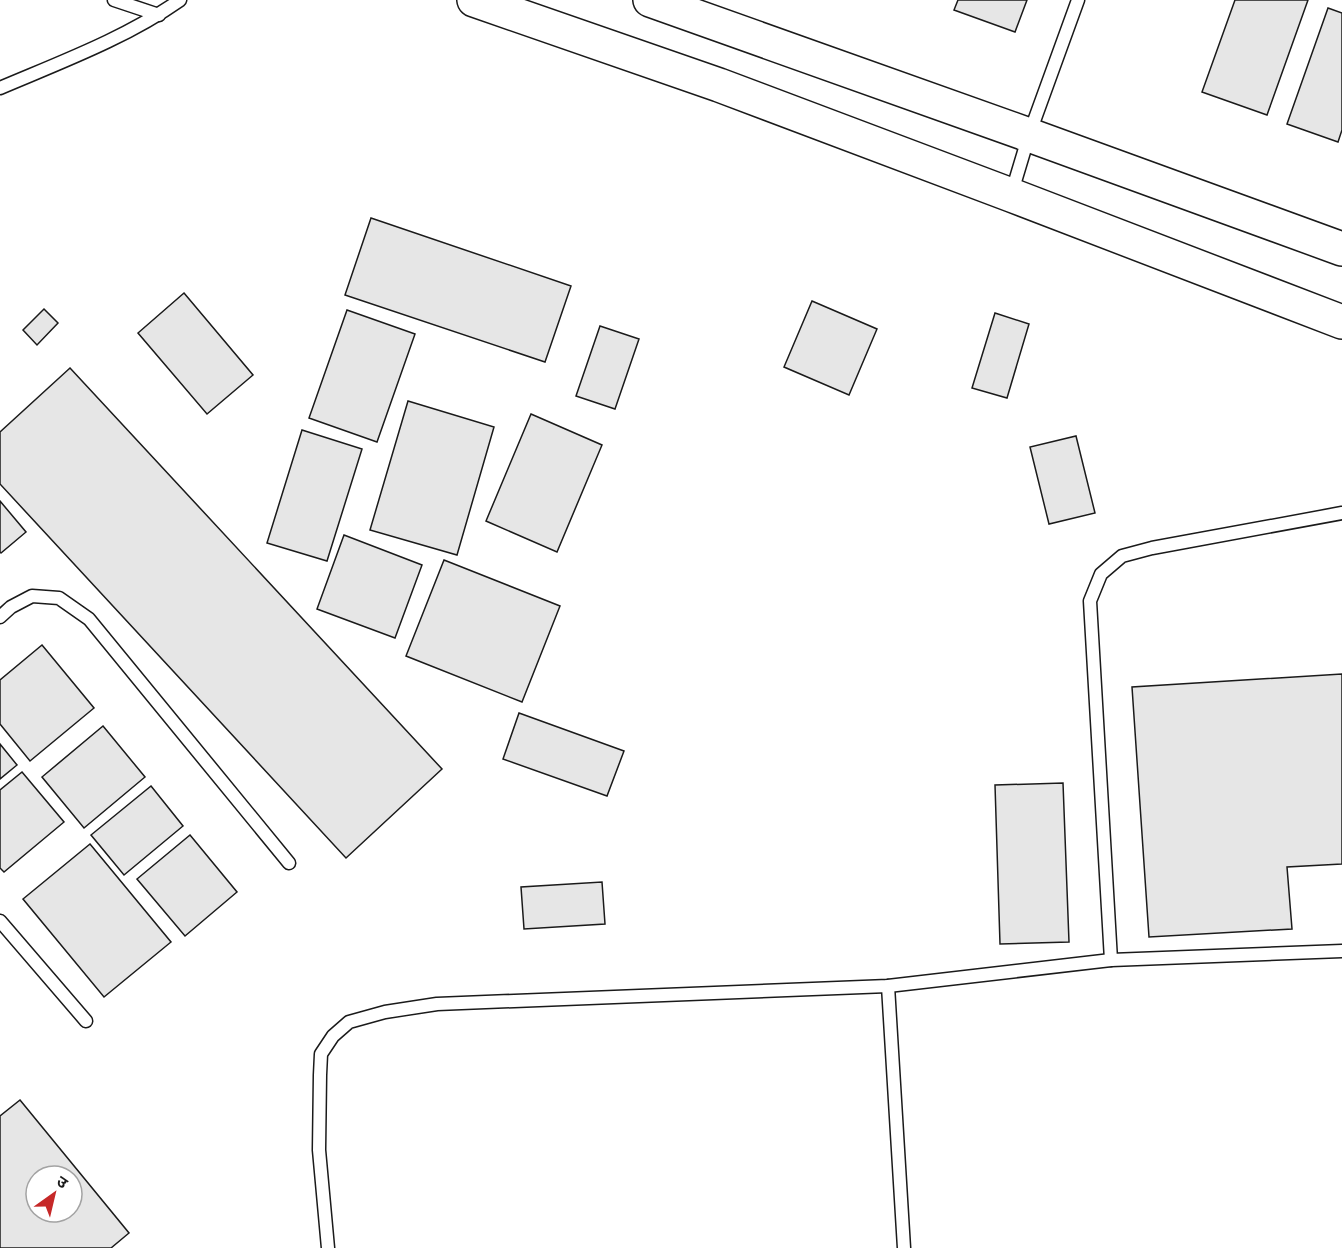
<svg xmlns="http://www.w3.org/2000/svg" width="1342" height="1248" viewBox="0 0 1342 1248" font-family="Barlow,'Noto Sans Devanagari',sans-serif">
<style>
.building{fill:#e6e6e6;stroke:#1a1a1a;stroke-width:1.5;fill-rule:evenodd}
.lines{fill:none;stroke-linecap:round;stroke-linejoin:round}
.lane-casing{stroke:#1a1a1a;stroke-width:15}
.secondary-casing{stroke:#1a1a1a;stroke-width:36}
.lane{stroke:#fff;stroke-width:12}
.secondary{stroke:#fff;stroke-width:33}
</style>
<rect width="100%" height="100%" fill="#fff"/>
<g class="building">
<path d="M958 0H1027L1015 32 954 10Z"/>
<path d="M1235 0H1308L1267 115 1202 92Z"/>
<path d="M1328 8 1342 13V130L1338 142 1287 124Z"/>
<path d="M371 218 571 286 545 362 345 295Z"/>
<path d="M184 293 253 375 207 414 138 333Z"/>
<path d="M812 301 877 329 849 395 784 367Z"/>
<path d="M44 309 58 323 37 345 23 330Z"/>
<path d="M347 310 415 334 377 442 309 418Z"/>
<path d="M995 313 1029 324 1007 398 972 388Z"/>
<path d="M600 326 639 339 615 409 576 396Z"/>
<path d="M70 368 442 769 346 858 0 484V432Z"/>
<path d="M408 401 494 427 457 555 370 530Z"/>
<path d="M531 414 602 445 557 552 486 521Z"/>
<path d="M302 430 362 449 327 561 267 543Z"/>
<path d="M1076 436 1095 513 1049 524 1030 447Z"/>
<path d="M0 501 26 532 1 553 0 552Z"/>
<path d="M344 535 422 565 395 638 317 609Z"/>
<path d="M444 560 560 606 522 702 406 656Z"/>
<path d="M42 645 94 708 30 761 0 724V680Z"/>
<path d="M1342 674V864L1287 867 1292 929 1149 937 1132 687Z"/>
<path d="M519 713 624 751 607 796 503 759Z"/>
<path d="M103 726 145 777 84 828 42 777Z"/>
<path d="M0 744 17 765 0 779Z"/>
<path d="M22 772 64 822 4 872 0 868V790Z"/>
<path d="M1063 783 1069 942 1000 944 995 785Z"/>
<path d="M151 786 183 826 124 875 91 835Z"/>
<path d="M190 835 237 892 185 936 137 879Z"/>
<path d="M90 844 171 942 104 997 23 899Z"/>
<path d="M602 882 605 924 524 929 521 887Z"/>
<path d="M20 1100 129 1233 111 1248H0V1116ZM36 1176H72V1212H36Z"/>
</g>
<g class="lines">
<g class="lane-casing">
<g id="lane">
<path d="M114 0 159 15"/>
<path d="M0 88C61 62 126 38 180 0"/>
<path d="M1011 195 1029 135 1078 0"/>
<path d="M0 617 11 607 32 596 59 598 89 619 289 863"/>
<path d="M0 921 86 1021"/>
<path d="M1111 960 1090 601 1101 574 1122 556 1152 548 1342 513"/>
<path d="M888 986 904 1248"/>
<path d="M328 1248 319 1150 320 1075 321 1054 333 1036 349 1022 385 1012 437 1004 888 986 1111 960 1342 951"/>
</g>
</g>
<g class="secondary-casing">
<g id="secondary">
<path d="M474 0 719 85 1011 195 1342 322"/>
<path d="M650 0 1029 135 1342 249"/>
</g>
</g>
<use href="#lane" class="lane"/>
<use href="#secondary" class="secondary"/>
</g>
<g transform="translate(54 1194) rotate(34)"><circle r="28" fill="#ffffff" stroke="#a3a3a3" stroke-width="1.5"/>
<path d="M0-4.5L10 22L0 15L-10 22Z" fill="#c62828"/>
<text y="-9" font-size="16" font-weight="bold" text-anchor="middle" fill="#1a1a1a">उ</text>
</g>
</svg>
